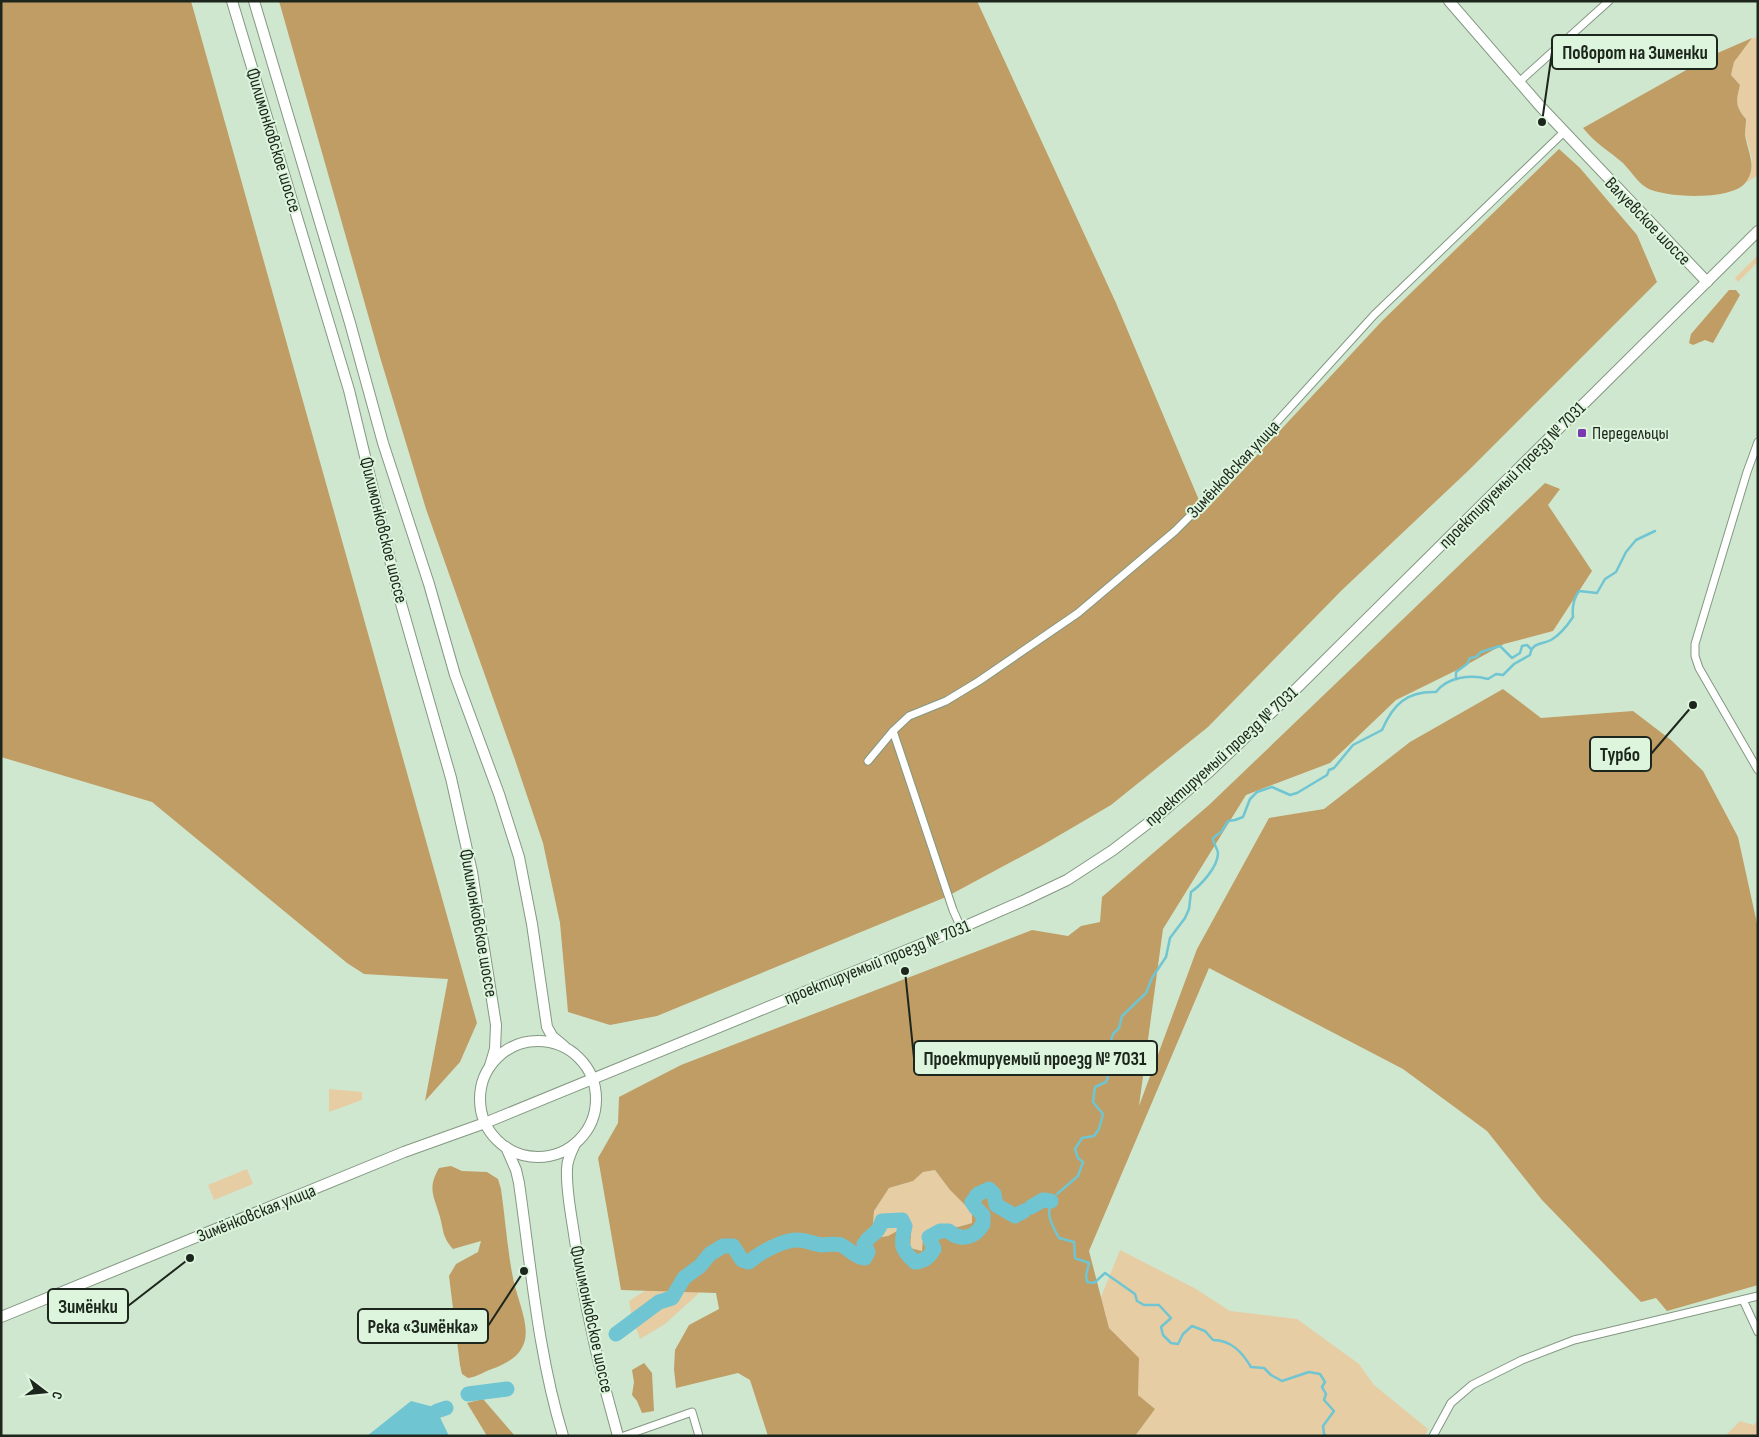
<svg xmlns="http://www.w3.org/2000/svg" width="1759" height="1437" viewBox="0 0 1759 1437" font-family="'Sofia Sans Condensed',sans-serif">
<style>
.green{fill:#e6cda4}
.forest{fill:#bf9d64;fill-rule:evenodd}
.water{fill:#70c5d2}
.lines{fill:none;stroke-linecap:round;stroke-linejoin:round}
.stream{stroke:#70c5d2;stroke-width:2.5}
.river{stroke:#70c5d2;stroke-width:15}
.street-casing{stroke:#839882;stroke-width:9}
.secondary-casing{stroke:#839882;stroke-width:12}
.street{stroke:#fff;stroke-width:7}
.secondary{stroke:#fff;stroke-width:10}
.poi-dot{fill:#793ab0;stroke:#ddf5dc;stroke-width:2}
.labels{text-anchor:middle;stroke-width:4;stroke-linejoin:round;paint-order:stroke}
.street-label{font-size:18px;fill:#1d261d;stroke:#ddf5dc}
.poi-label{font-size:18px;fill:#1d261d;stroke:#ddf5dc;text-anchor:start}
.leader{fill:none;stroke:#1d261d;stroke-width:2}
.callout-dot{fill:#1d261d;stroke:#ddf5dc;stroke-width:2}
.callout{fill:#ddf5dc;stroke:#1d261d;stroke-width:2}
.callout-label{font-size:19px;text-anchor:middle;font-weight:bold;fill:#1d261d}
</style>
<rect width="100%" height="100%" fill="#d0e7cf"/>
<g class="green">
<path d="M1758 37V175L1746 183 1751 171 1752 158 1745 133 1746 119C1735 106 1736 101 1740 85L1731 75 1734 62 1752 38Z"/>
<path d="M1758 255V262L1738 282 1735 278Z"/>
<path d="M329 1089 362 1092V1100L329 1112Z"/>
<path d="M247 1169 253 1184 214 1200 208 1185Z"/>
<path d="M935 1170 950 1190 972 1212V1223L958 1227 940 1226 922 1251 910 1248 899 1230 888 1236 875 1238 872 1235 874 1211 889 1188 913 1181 923 1172Z"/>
<path d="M1120 1250 1196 1289 1230 1311 1297 1319 1359 1364 1374 1385 1428 1429 1425 1436H1135L1155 1409 1138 1395V1358L1109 1328 1101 1297Z"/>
<path d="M714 1269 697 1295 665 1324 640 1339 632 1317 629 1301 648 1289Z"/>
<path d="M1740 1421 1753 1425 1758 1421V1436H1725Z"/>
</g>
<g class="forest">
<path d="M1 1H191L477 1023 460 1062 425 1101 448 979 364 974 347 963 152 802 1 757Z"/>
<path d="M279 1H977L1116 303 1204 512 1382 321 1559 149 1580 168 1637 235 1657 282 1469 470 1342 590 1208 727 1111 805 1041 846 946 897 657 1016 610 1025 568 1012 560 923 543 843 515 760 426 509 380 357Z"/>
<path d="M1752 38 1734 62 1731 75 1740 85C1736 101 1735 106 1746 119 1746 124 1745 130 1745 134 1747 151 1758 166 1746 182 1733 201 1665 198 1647 188 1637 182 1631 171 1623 163 1608 150 1596 144 1583 128L1713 55Z"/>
<path d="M1729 290H1736L1740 295 1713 343 1705 340 1693 345 1689 343 1691 334Z"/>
<path d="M1545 483 1560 489 1548 505 1592 571 1553 631 1504 644 1459 669 1396 700 1330 763 1246 795 1163 929 1139 1106 1197 949 1269 818 1324 809 1410 742 1503 689 1541 718 1633 711 1671 740 1703 771 1738 837 1758 928V1285L1667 1311 1656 1298 1641 1302 1542 1200 1487 1131 1403 1069 1209 968 1089 1251 1109 1328 1139 1358 1138 1395 1155 1409 1135 1436H768L750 1380 738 1373 676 1388 674 1369 675 1350 689 1325 719 1309 716 1293 621 1290 598 1158 618 1123 619 1097 681 1065 1032 930 1068 936 1081 926 1100 922 1102 897 1209 805ZM935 1170 950 1190 972 1212V1223L958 1227 940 1226 923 1238 922 1251 910 1248 911 1235 899 1230 888 1236 875 1238 872 1236 874 1211 889 1188 913 1181 923 1172Z"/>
<path d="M451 1166 462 1171 487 1172 498 1179 501 1189C505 1217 507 1245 512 1273 519 1314 548 1349 492 1369 482 1372 480 1376 468 1378L462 1374 460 1365 449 1276 456 1264 478 1252 481 1241 453 1249C442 1236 444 1232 440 1217 434 1196 427 1189 439 1168Z"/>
<path d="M644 1363 652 1373 654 1411 642 1413 637 1401 632 1395 634 1382 632 1370Z"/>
<path d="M483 1399 515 1436H487L467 1403Z"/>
</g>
<path class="water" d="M411 1401 434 1407 437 1411 449 1436H367Z"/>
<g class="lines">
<g class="stream">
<path d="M1456 679V672L1467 664 1470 658 1476 657 1481 652 1500 646 1512 658 1520 653 1522 646 1527 645 1531 649"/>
<path d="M1057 1194 1078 1176 1083 1162 1078 1158 1075 1149 1082 1138 1094 1136 1099 1129 1103 1114 1093 1102 1095 1087 1106 1082 1108 1077 1103 1065V1059L1110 1044 1113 1034 1119 1028 1122 1016 1146 993 1152 978 1166 957 1170 938 1185 918 1189 909 1191 892C1201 885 1218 867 1218 853 1218 849 1213 844 1213 838L1221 832 1228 821 1235 820 1243 817 1250 799 1257 792 1272 787 1290 795 1297 793 1327 775 1329 770 1334 768 1353 745 1382 730C1393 704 1407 691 1436 692 1447 677 1471 674 1488 679L1496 674 1503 675 1514 664 1530 655C1532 642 1541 645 1551 640 1560 635 1567 626 1573 617 1572 608 1574 598 1579 591L1597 593 1605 579 1616 572 1626 552 1636 540 1655 531"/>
<path d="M1052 1200C1045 1214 1052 1225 1059 1238L1074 1242 1075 1258 1089 1263 1086 1275 1087 1282 1094 1283 1105 1273 1135 1294 1137 1301 1144 1305H1159L1171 1318 1161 1327 1163 1335 1171 1343 1178 1344 1183 1334 1192 1326 1205 1331 1213 1340C1231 1340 1242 1352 1251 1367L1264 1368 1271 1375 1282 1381 1309 1372 1320 1374 1325 1382 1322 1387 1326 1394 1324 1400 1334 1411 1323 1426 1324 1434 1326 1436"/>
</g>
<g class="river">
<path d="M1031 1207 1043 1200 1051 1201"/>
<path d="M616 1334 659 1302 672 1298 684 1278 700 1266 710 1254 723 1246H733L742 1260 749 1262C759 1253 784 1239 798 1240 806 1240 814 1244 821 1245 827 1245 836 1243 841 1245 850 1249 854 1257 865 1258L868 1252 864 1244C871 1233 878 1235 882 1221L902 1220 905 1226C901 1244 900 1249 915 1262 925 1261 929 1257 934 1249L929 1237 940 1231H949C955 1238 966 1239 974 1234 977 1232 981 1227 983 1224V1215L976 1208 972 1202 978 1194 989 1189 994 1194 996 1205 1015 1216 1024 1211"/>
<path d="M468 1394 507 1389"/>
<path d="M402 1436 437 1411 446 1408"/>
</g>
<g class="street-casing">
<g id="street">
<path d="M1519 82 1609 1"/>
<path d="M1758 442 1747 472 1695 644V656L1699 668 1758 770"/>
<path d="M893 731 953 910 961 928"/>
<path d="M868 761 893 731 909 716 946 701 979 681 1078 613 1175 531 1205 501 1374 315 1564 132"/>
<path d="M1743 1300 1758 1332"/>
<path d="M624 1436 692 1412 699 1436"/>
<path d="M1433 1436 1451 1403 1472 1385 1522 1360 1574 1340 1758 1296"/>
</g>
</g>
<g class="secondary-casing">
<g id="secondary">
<path d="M232 1 349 390 398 593 451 778 472 872 496 1025 495 1049 490 1066"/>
<path d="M254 1 350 323 383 443 429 584 455 675 499 794 519 857 532 924 547 1027 552 1036 564 1046"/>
<path d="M1449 1 1540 106 1707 282"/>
<circle cx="538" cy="1099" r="58"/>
<path d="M575 1144C571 1152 567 1160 567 1169 566 1190 571 1213 574 1234 584 1303 599 1369 618 1436"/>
<path d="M506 1147 516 1170 519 1183C531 1267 538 1354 563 1436"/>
<path d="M1 1317 404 1152 485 1123 961 928 1025 900 1067 880 1113 850 1160 814 1209 772 1292 693 1758 231"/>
</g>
</g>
<use href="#street" class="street"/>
<use href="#secondary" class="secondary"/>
</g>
<rect class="poi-dot" x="1577" y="428" width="10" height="10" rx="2.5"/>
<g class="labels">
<g class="street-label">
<text transform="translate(274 140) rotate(73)" y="6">Филимонковское шоссе</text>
<text transform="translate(1648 221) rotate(46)" y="6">Валуевское шоссе</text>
<text transform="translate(1233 469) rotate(-47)" y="6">Зимёнковская улица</text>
<text transform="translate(1512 475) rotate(-45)" y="6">проектируемый проезд № 7031</text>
<text transform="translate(384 530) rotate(76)" y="6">Филимонковское шоссе</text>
<text transform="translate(1221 756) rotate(-42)" y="6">проектируемый проезд № 7031</text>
<text transform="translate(479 923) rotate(80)" y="6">Филимонковское шоссе</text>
<text transform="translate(877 962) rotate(-22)" y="6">проектируемый проезд № 7031</text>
<text transform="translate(256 1213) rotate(-22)" y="6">Зимёнковская улица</text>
<text transform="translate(592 1319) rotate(78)" y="6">Филимонковское шоссе</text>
</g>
<g class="poi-label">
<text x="1592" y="439">Передельцы</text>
</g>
</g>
<path class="leader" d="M1542 122L1552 52M1693 705L1651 754M905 971L914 1058M190 1258L128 1306M524 1271L488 1326"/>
<g class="callout-dot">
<circle cx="1542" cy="122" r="5"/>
<circle cx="1693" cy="705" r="5"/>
<circle cx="905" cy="971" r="5"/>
<circle cx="190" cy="1258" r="5"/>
<circle cx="524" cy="1271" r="5"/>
</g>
<g class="callout">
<rect x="1552" y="35" width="165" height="34" rx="5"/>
<rect x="1590" y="737" width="61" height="34" rx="5"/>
<rect x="914" y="1041" width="243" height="34" rx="5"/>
<rect x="48" y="1289" width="80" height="34" rx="5"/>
<rect x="358" y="1309" width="130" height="34" rx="5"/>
</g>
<g class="callout-label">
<text x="1635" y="59">Поворот на Зименки</text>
<text x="1620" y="761">Турбо</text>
<text x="1035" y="1065">Проектируемый проезд № 7031</text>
<text x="88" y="1313">Зимёнки</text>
<text x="423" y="1333">Река «Зимёнка»</text>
</g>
<rect width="1759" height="1437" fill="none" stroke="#1d261d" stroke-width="5"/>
<g transform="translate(45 1392) rotate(106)" stroke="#ddf5dc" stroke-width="4" paint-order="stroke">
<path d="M0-4L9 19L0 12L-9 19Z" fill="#1d261d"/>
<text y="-8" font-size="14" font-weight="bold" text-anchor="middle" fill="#1d261d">С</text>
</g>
</svg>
